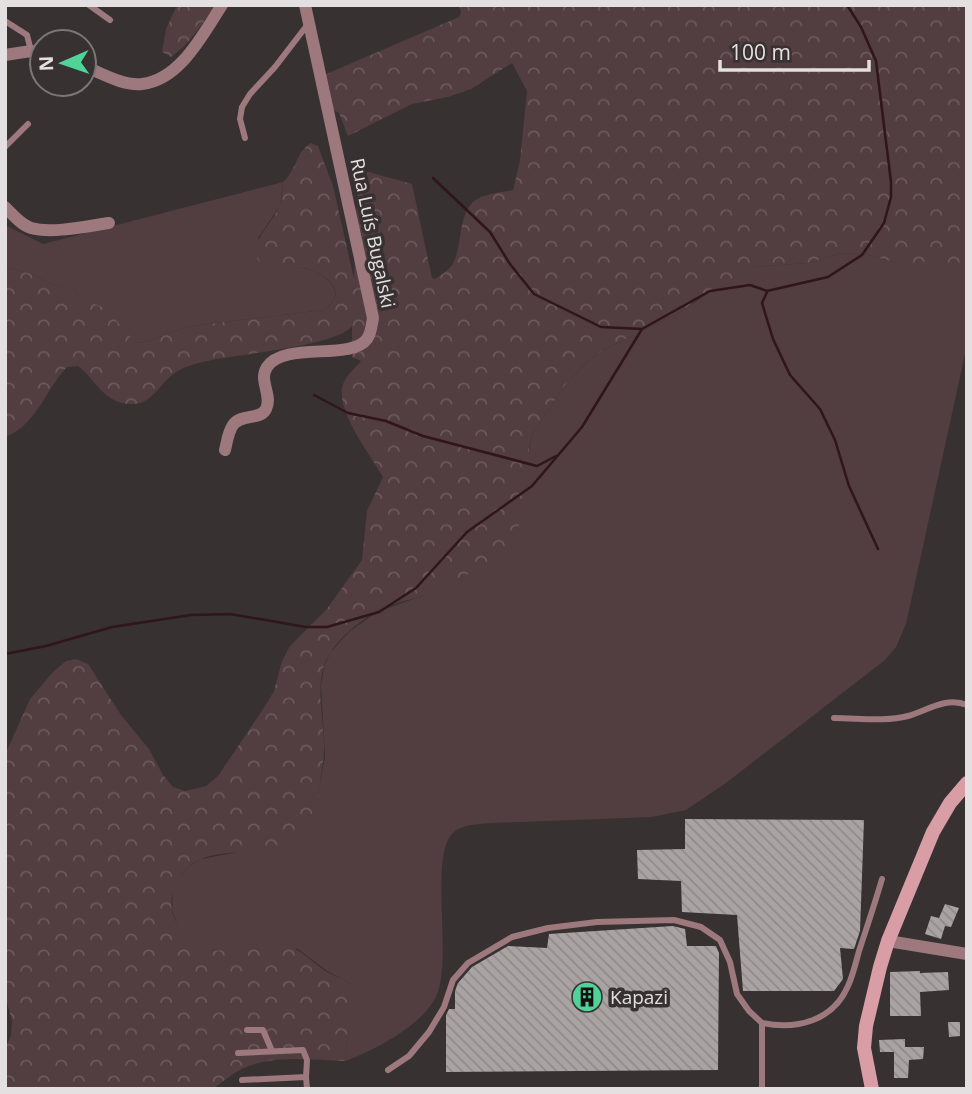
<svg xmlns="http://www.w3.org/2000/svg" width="972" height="1094" viewBox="0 0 972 1094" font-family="'Open Sans',sans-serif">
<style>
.green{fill:#523d40}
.forest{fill:url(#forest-crowns)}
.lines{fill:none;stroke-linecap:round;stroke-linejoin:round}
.stream{stroke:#30151a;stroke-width:2.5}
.building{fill:url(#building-back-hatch)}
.lane{stroke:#9d787c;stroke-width:6}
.street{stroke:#9d787c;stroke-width:12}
.secondary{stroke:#d99ea5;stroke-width:14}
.labels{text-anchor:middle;stroke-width:7;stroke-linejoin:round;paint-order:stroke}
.street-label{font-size:19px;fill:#e4e0e1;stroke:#373131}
.poi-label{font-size:19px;fill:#e4e0e1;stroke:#373131;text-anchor:start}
</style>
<defs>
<pattern id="forest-crowns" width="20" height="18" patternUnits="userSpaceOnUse" patternTransform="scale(1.75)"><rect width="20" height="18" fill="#523d40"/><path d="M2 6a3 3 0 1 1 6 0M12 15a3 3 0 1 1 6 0" fill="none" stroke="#6b595b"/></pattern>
<pattern id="building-back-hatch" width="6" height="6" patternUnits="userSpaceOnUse" patternTransform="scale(1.75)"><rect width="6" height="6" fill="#aaa3a3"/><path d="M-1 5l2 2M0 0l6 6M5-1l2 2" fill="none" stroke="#908b8b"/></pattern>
</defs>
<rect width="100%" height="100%" fill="#373131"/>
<g class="green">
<path d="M283 182 280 206 258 238 273 268C282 268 292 267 301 268 323 271 351 291 324 310L191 326C172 330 155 342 136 343L82 298 29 273 5 267V225L43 244Z"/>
<path d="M860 253 898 263 931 260H967V345L906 624 896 647 885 660 726 783 686 810 652 817 492 823C480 824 465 824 455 831 427 851 454 960 436 997 421 1026 374 1051 345 1061L348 1031 355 1004 356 993 350 983 327 971 298 949 261 944 224 951 202 950 187 940 178 927 172 910 173 888 180 876 189 866 201 859 234 853 312 825 325 757 321 686 324 667 330 653 349 632 377 612 441 589 481 565 508 541 533 433 565 385 588 361 605 349 681 312 737 272 753 267 808 263 838 254Z"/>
</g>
<g class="forest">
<path d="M177 5H216C202 24 190 44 171 57L162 52 166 29Z"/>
<path d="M459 5H967V273L927 261 919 263H898L860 253 838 254 808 263 753 267 696 300 681 312 605 349 588 361 565 385 533 433 529 448 526 508 521 522 510 539V550C485 561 465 578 441 589 424 597 404 600 386 607 362 617 330 643 323 669 315 701 329 736 322 769 319 786 317 822 307 835 281 869 203 832 178 880 173 889 170 901 172 911 174 919 179 928 183 934 207 967 246 940 277 943 299 946 310 961 327 972 337 978 353 980 356 993 358 1004 351 1019 349 1029 347 1040 346 1051 345 1061 311 1060 271 1054 240 1070 230 1075 222 1083 212 1089H5V1049L11 1035 12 1021 5 996V755L30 699 53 672 66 661 76 659 88 664 121 715 149 749 163 775 173 787 185 791 206 786 218 776 265 706 274 691 282 661 290 646 326 610 362 560 367 511 383 477C370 454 338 414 342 388 344 377 354 369 361 361L352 357V326C337 346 240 354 212 360 198 363 183 366 172 375 158 387 150 406 129 404 104 403 96 380 78 366L67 367C45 390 37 425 5 437V267L29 273 106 309 136 343C155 342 172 330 191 326L324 310C351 291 325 273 303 268 294 267 284 269 275 268 269 267 259 264 257 258 251 241 271 224 278 209 282 201 282 191 283 182 296 171 296 152 311 143L318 146 333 186 354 279 358 169 412 184 432 278 435 279C441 275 448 271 452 265 465 244 455 208 481 197 491 193 503 192 513 190L520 160 527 91 512 63 471 89 448 97 412 104 348 136 339 113 327 106 326 94 330 90 324 75 459 17 461 13Z"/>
</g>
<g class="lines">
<g class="stream">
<path d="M433 178 490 232 510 264 534 294 601 327 642 329"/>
<path d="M767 292 762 303 773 339 790 375 820 409 835 440 849 486 878 549"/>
<path d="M314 395 348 413 386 421 423 436 537 466 556 456"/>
<path d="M5 654 46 646 112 627 191 615 230 614 306 627H327L379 612 416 588 467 532 532 486 582 427 642 329 710 291 750 285 767 291 828 277 862 255 884 223 891 197V182L876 61 861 27 847 5"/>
</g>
</g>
<g class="building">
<path d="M685 819 864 820 860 931 854 949 840 948 843 979 834 991H743L737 915 682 912 681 881 638 879 637 850 685 849Z"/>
<path d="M945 904 959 908 951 927 945 926 941 939 925 934 931 916 939 918Z"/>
<path d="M673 926 685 929 687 946H716L719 953 718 1070 446 1072V1015L449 1009H455V991L458 983 472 967 508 946 547 948 549 934Z"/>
<path d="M920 971V973L948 972 949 990 920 992 921 1016H890V972Z"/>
<path d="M948 1022H960V1036L949 1037Z"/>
<path d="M905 1039V1047H924L923 1059 909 1060 908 1078H894V1052H880L879 1040Z"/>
</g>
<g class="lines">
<g class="lane">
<path d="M89 5 110 20"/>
<path d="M5 21 27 35 31 51"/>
<path d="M245 138 240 119 242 107 250 94 275 67 308 24"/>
<path d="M5 147 28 124"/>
<path d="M834 718C858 718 885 722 908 716 927 711 946 696 967 705"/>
<path d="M247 1030H263L272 1051"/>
<path d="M238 1053 303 1050 307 1060 306 1077"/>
<path d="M388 1070 409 1056 429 1032 444 1007 453 980 468 963 512 937 548 928 597 922 674 920 701 927 720 940 730 962 737 994 749 1011 762 1023"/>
<path d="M242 1080 306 1077 307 1089"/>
<path d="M762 1089V1023C797 1030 833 1021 848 986 853 975 856 962 859 951 867 927 875 903 882 879"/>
</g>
<g class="street">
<path d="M5 55 31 51 42 53"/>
<path d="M84 66C101 73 123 86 142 84 180 80 203 34 222 5"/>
<path d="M5 207C13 215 21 225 31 228 52 234 88 226 109 223"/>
<path d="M225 450C227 442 228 432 233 425 241 413 260 421 266 409 273 395 258 381 267 367 284 341 351 361 367 339 371 334 372 324 373 318L305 5"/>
<path d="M888 941 967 954"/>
</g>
<path class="secondary" d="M872 1089 864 1048 866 1026 880 967 888 941 933 832 950 803 967 783"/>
</g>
<defs>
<g id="building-disc" transform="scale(1.575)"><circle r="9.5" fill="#50d398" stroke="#373131"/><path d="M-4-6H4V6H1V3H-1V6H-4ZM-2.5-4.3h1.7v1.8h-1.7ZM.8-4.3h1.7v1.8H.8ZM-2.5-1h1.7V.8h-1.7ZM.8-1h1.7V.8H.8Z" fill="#111"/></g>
</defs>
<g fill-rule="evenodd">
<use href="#building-disc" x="587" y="997"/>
</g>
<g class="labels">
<g class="street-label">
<text transform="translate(373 233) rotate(78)" y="7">Rua Luís Bugalski</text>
</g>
<g class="poi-label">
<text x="610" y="1004">Kapazi</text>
</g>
</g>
<rect width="972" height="1094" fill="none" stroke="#e4e0e1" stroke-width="14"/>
<g transform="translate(63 63) rotate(268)"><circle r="33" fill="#373131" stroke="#7c7777" stroke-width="2"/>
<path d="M0-5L12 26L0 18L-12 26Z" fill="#50d398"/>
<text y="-10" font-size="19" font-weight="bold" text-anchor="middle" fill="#e4e0e1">N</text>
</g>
<path d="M720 60v10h149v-10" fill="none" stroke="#e4e0e1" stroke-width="3.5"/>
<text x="730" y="60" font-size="21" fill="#e4e0e1" stroke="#373131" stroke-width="5" paint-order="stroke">100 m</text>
</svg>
